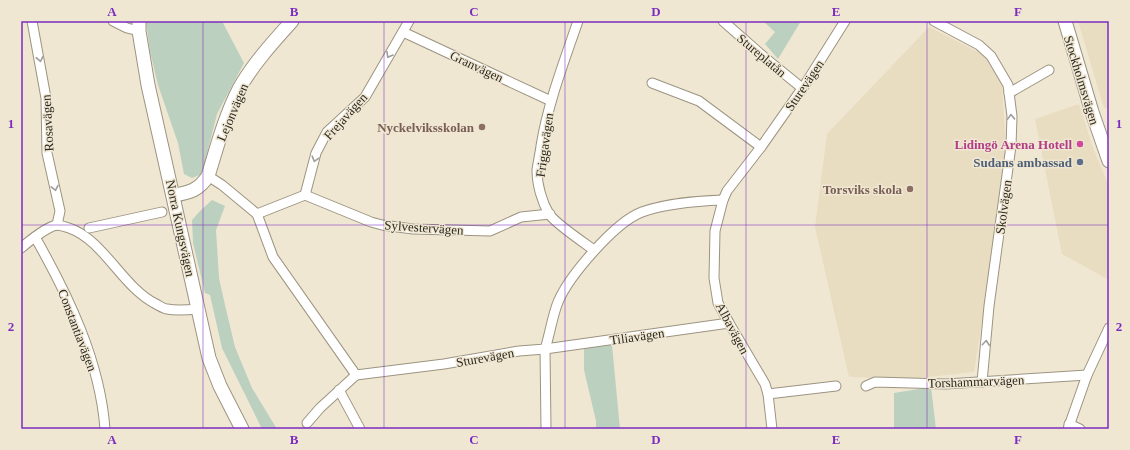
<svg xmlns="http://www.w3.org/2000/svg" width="1130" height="450" viewBox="0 0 1130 450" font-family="Georgia,serif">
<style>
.built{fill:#e8ddc1}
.green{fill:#bcd0bf}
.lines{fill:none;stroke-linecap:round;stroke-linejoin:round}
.street-casing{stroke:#9c9481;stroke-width:11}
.secondary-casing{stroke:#9c9481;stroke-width:15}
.street{stroke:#fff;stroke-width:9}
.secondary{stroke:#fff;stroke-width:13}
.oneway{stroke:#a09e9b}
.grid{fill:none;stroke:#7b2cbf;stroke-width:1;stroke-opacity:0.55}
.education-dot{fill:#8d6e63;stroke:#f0e7d3;stroke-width:1.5}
.hotel-dot{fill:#d1479c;stroke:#f0e7d3;stroke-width:1.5}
.service-dot{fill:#5c6f8a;stroke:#f0e7d3;stroke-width:1.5}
.labels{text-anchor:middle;stroke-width:3;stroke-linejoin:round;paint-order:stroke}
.street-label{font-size:13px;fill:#2b2820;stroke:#f0e7d3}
.education-label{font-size:13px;font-weight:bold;fill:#785e54;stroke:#f0e7d3;text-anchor:end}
.hotel-label{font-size:13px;font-weight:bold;fill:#b23c85;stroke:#f0e7d3;text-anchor:end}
.service-label{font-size:13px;font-weight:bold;fill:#4e5e75;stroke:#f0e7d3;text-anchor:end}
.neatline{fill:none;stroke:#7b2cbf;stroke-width:1.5}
.grid-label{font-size:13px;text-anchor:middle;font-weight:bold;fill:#7b2cbf}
</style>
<rect width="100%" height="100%" fill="#f0e7d3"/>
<g class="built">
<path d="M1078 21H1109V108H1104Z"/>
<path d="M929 27 984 55 1002 85 1006 150 989 276 974 372 910 379 849 377 815 227 827 134Z"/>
<path d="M1079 104 1093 148 1109 186V280L1062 254 1035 119Z"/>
</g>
<g class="green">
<path d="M146 21H222L244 63 217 114 202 174 192 178 184 174 178 143 158 85 150 51Z"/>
<path d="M763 21H801L778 59 765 44 775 32Z"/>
<path d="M212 200 225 206 216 230 219 278 225 305 235 347 252 388 277 429H262L222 348 210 295 205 293 193 243 192 220 200 211Z"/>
<path d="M612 345 620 429H596V421L584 370V346Z"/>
<path d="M931 387 936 429H894V393Z"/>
</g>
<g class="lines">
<g class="street-casing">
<g id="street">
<path d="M32 21 46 98 47 153 60 211 57 225"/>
<path d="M113 21 127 28 139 31"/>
<path d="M578 21C564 62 548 103 541 146 540 154 538 162 537 170 537 185 542 202 549 214 556 224 583 242 594 250"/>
<path d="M723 21 764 57 802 88"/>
<path d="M934 21 979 45 991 56 1008 85 1012 116 1011 146 989 306 982 382"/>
<path d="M403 32 551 101"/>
<path d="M652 83 699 101 761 147"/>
<path d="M1009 93 1049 70"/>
<path d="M208 176 222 185 257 214 273 257 356 375 444 364 519 351 545 349C550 334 552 317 558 302 569 276 615 222 642 212 667 203 696 201 723 200"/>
<path d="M305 195 316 153 327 132 365 97 409 21"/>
<path d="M257 214 305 195 371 222 382 225 413 229 490 231 521 217 550 214"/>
<path d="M89 228 162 212"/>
<path d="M35 237C68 295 100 361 105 429"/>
<path d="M21 248C28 242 48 226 57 225 60 225 65 227 69 228 104 240 122 287 156 304 160 306 164 309 167 309 177 311 188 310 198 309"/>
<path d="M866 386 875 382 946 384 1087 375"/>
<path d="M339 390 360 429"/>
<path d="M768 394 836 386"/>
<path d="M307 423 320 408 356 375"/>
<path d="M1069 424 1080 429"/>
<path d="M546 429 545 349 729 323"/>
<path d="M772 429 768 394 765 384 729 323 718 303 714 278 715 231 723 200 727 191 761 147 806 83 845 21"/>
<path d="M1068 429 1087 375 1109 328"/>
</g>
</g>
<g class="secondary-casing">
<g id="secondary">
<path d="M139 21V31L148 85 209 358 220 386 242 429"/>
<path d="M1065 21 1092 112 1109 161"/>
<path d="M174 195C189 193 199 190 208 176 217 147 225 116 239 89 253 64 273 42 292 21"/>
</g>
</g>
<use href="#street" class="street"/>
<use href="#secondary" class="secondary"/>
</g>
<defs><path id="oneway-chevron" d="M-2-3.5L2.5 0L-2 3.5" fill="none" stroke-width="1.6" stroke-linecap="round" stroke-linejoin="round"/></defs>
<g class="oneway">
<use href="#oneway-chevron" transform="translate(389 55) rotate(120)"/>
<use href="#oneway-chevron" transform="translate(40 59) rotate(79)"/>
<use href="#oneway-chevron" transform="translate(1011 117) rotate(-92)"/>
<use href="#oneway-chevron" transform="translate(315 159) rotate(106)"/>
<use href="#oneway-chevron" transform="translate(55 188) rotate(78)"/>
<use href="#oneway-chevron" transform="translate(986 343) rotate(-85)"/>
</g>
<path class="grid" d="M203 21V429M384 21V429M565 21V429M746 21V429M927 21V429M21 225H1109"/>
<g class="education-dot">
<circle cx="482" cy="127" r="4"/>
<circle cx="910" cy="189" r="4"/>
</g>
<circle class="hotel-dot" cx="1080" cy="144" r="4"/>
<circle class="service-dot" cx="1080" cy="162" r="4"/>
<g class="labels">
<g class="street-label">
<text transform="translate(762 55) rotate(40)" y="5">Stureplatån</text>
<text transform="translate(477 66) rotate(25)" y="5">Granvägen</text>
<text transform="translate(1082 80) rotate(73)" y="5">Stockholmsvägen</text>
<text transform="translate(804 85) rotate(-56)" y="5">Sturevägen</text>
<text transform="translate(232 112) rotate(-67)" y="5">Lejonvägen</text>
<text transform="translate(345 116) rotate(-48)" y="5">Frejavägen</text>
<text transform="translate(47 123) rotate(-93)" y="5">Rosavägen</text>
<text transform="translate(544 145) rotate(-82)" y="5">Friggavägen</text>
<text transform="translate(1003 207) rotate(-82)" y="5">Skolvägen</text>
<text transform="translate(424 227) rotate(4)" y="5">Sylvestervägen</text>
<text transform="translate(181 228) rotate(78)" y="5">Norra Kungsvägen</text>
<text transform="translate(733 328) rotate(62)" y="5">Albavägen</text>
<text transform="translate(78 330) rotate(69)" y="5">Constantiavägen</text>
<text transform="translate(637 336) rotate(-8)" y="5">Tiliavägen</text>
<text transform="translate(485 357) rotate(-10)" y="5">Sturevägen</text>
<text transform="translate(976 381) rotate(-2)" y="5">Torshammarvägen</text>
</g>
<g class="education-label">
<text x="474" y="132">Nyckelviksskolan</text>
<text x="902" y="194">Torsviks skola</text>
</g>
<g class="hotel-label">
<text x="1072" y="149">Lidingö Arena Hotell</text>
</g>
<g class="service-label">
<text x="1072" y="167">Sudans ambassad</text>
</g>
</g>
<rect width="1130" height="450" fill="none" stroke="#f0e7d3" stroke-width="44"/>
<rect x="22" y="22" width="1086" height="406" class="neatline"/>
<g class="grid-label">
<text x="112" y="16">A</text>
<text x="294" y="16">B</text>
<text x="474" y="16">C</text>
<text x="656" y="16">D</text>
<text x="836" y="16">E</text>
<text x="1018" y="16">F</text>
<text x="11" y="128">1</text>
<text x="1119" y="128">1</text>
<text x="11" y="331">2</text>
<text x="1119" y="331">2</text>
<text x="112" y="444">A</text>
<text x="294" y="444">B</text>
<text x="474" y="444">C</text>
<text x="656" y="444">D</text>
<text x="836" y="444">E</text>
<text x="1018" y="444">F</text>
</g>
</svg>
